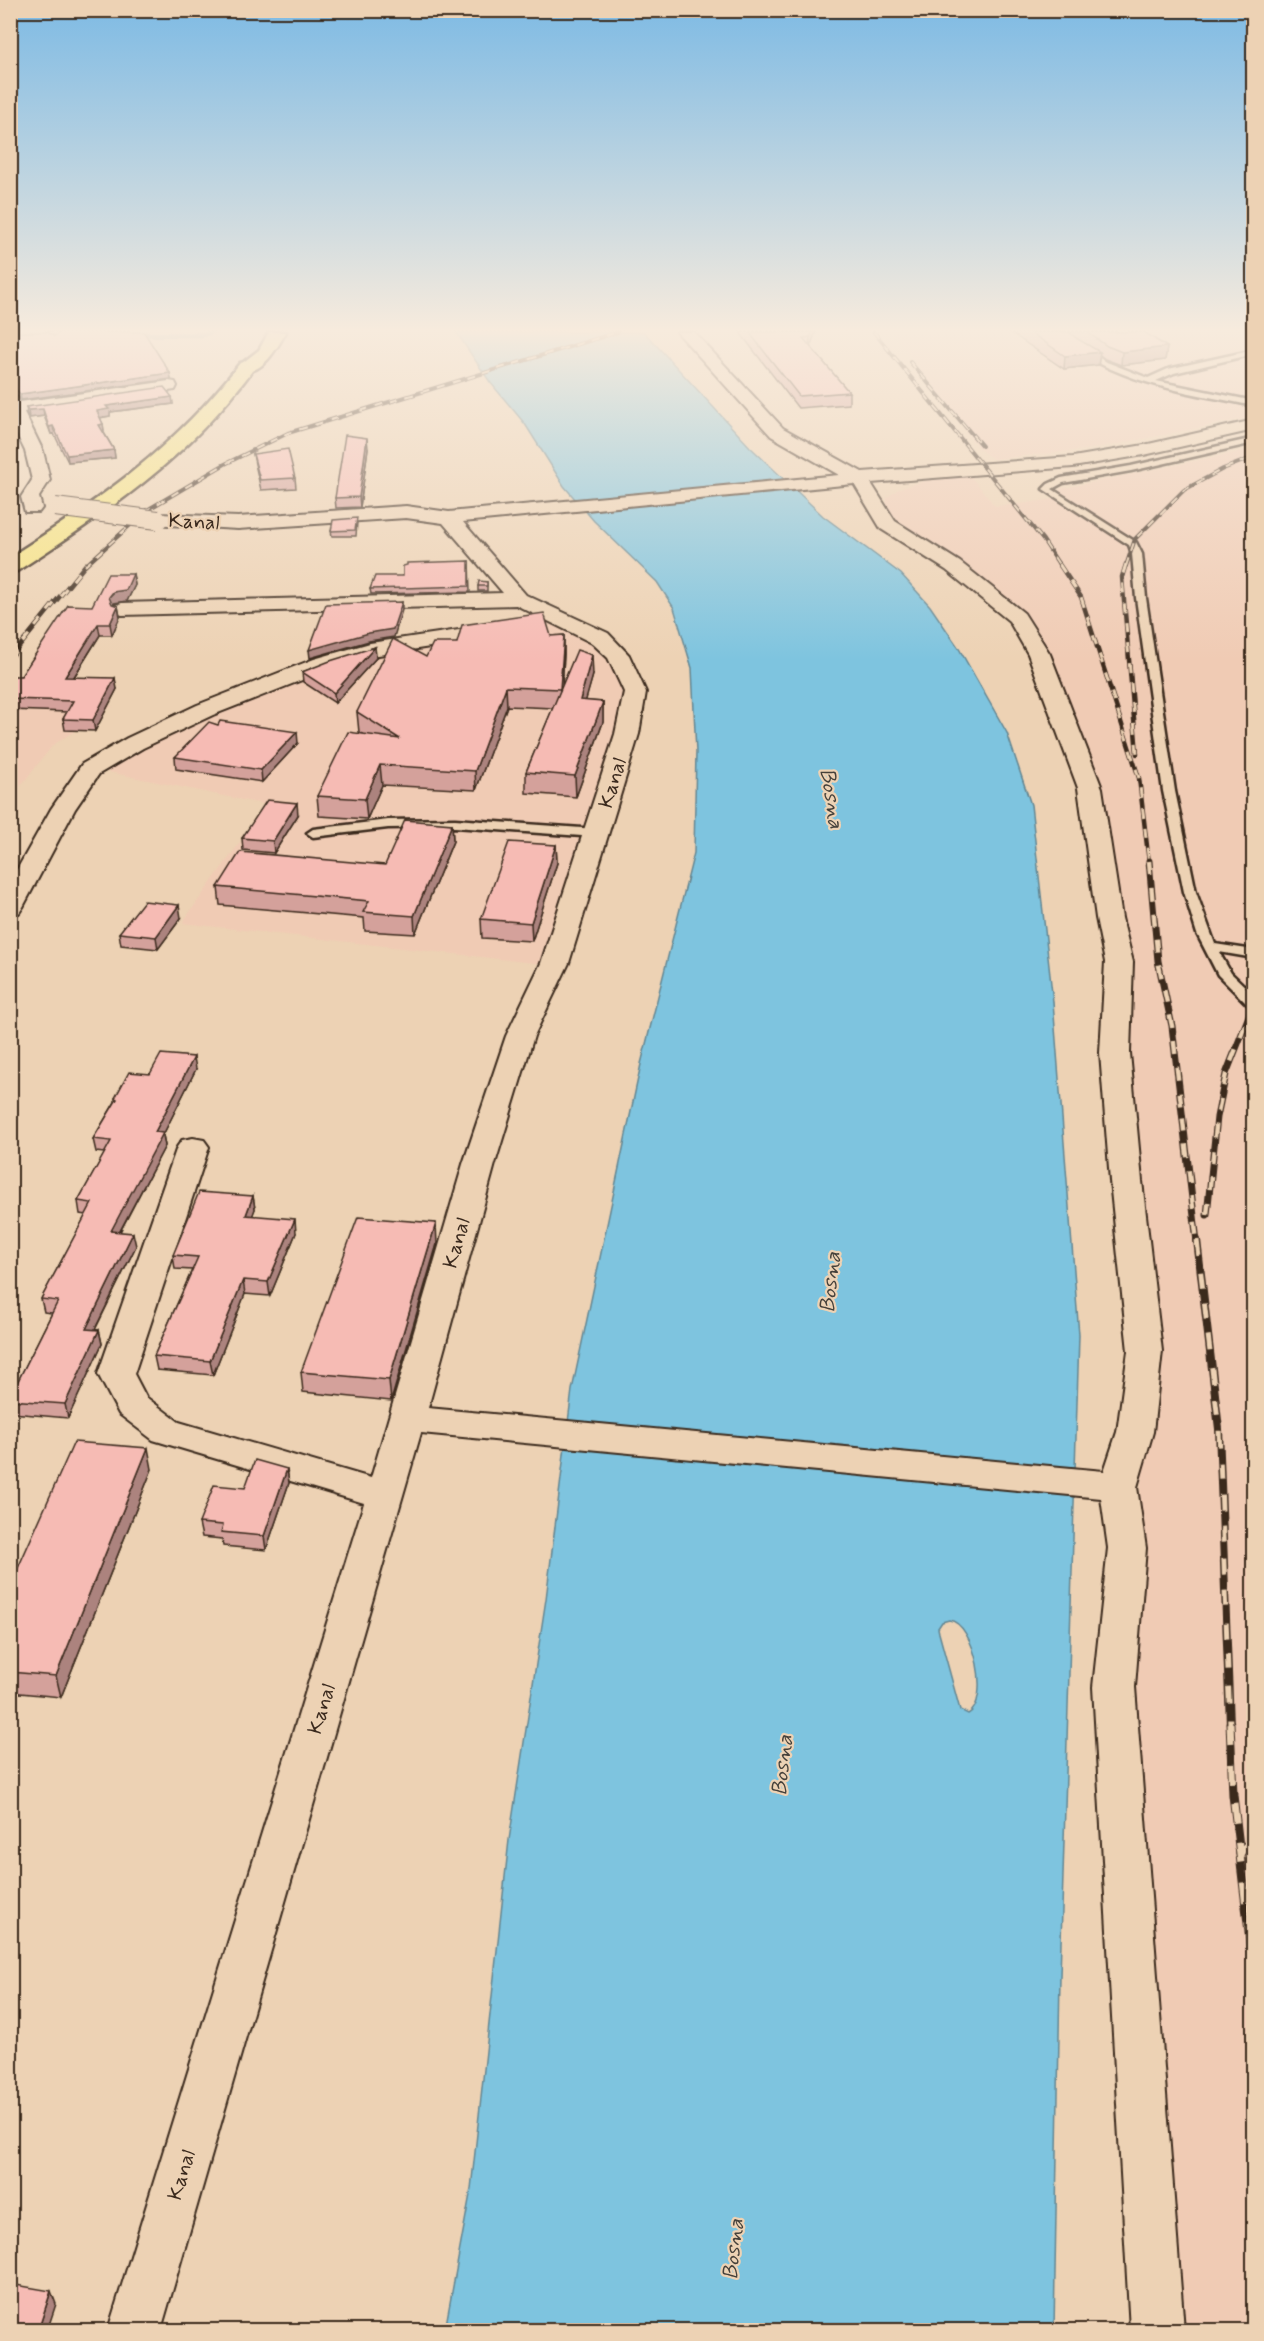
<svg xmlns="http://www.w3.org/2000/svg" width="1264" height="2341" viewBox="0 0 1264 2341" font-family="Mynerve,sans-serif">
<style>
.built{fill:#f0cbb4}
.water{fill:#7ec4df;stroke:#638692;stroke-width:1.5;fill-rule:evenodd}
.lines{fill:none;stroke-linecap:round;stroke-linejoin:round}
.stream{stroke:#638692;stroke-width:5}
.service-casing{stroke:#3b2a1e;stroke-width:5}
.minor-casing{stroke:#3b2a1e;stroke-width:4}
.primary-casing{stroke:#3b2a1e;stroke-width:5}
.trunk-casing{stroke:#3b2a1e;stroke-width:5}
.service{fill:#edd2b4;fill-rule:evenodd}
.minor{fill:#edd2b4;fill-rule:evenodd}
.primary{fill:#f6e381;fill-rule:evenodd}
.trunk{fill:#f6e381;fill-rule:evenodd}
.rail-far4-casing{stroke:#3b2a1e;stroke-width:4}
.rail-far3-casing{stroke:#3b2a1e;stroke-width:4.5}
.rail-far2-casing{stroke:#3b2a1e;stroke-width:7}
.rail-far1-casing{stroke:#3b2a1e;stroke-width:8}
.rail-casing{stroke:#3b2a1e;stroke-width:9}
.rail-far4{stroke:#edd2b4;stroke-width:2;stroke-dasharray:8;stroke-linecap:butt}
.rail-far3{stroke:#edd2b4;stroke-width:3;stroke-dasharray:10;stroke-linecap:butt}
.rail-far2{stroke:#edd2b4;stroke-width:4.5;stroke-dasharray:13;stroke-linecap:butt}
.rail-far1{stroke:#edd2b4;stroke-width:5;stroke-dasharray:16;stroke-linecap:butt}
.rail{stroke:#edd2b4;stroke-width:7;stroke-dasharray:20;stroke-linecap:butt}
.minor-bridge-casing{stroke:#3b2a1e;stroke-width:20;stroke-linecap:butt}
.minor-bridge{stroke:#edd2b4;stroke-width:18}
.wall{fill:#d4a19b;stroke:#3b2a1e;stroke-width:1.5}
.shaded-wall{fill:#ac837e;stroke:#3b2a1e;stroke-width:1.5}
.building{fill:#f6bbb4;stroke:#3b2a1e;stroke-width:1.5}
.labels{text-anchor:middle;stroke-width:4.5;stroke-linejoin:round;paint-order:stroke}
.street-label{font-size:21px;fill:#3b2a1e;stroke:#edd2b4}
.water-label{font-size:22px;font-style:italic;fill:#45413b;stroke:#edd2b4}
</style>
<rect width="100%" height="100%" fill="#edd2b4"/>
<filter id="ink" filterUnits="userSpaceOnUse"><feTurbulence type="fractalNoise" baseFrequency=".0167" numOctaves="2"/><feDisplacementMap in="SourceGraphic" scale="12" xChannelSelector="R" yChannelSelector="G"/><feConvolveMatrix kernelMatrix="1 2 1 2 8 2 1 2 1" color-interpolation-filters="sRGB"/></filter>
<g filter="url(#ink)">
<g class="built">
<path d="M893 332H1253V417L1092 449 993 459 979 449Z"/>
<path d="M1253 449V2330H1163L1144 2026 1128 1629 1150 1383 1132 1092V998L1123 923 1103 813 1024 618 897 526 886 508 887 498 897 490 933 478 968 473 995 506 1020 504 1061 498 1059 494 1060 489Z"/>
<path d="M554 618 596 639 631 693 543 964 182 923 267 805 90 768 322 663Z"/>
<path d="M11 697 113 706 53 745 11 798Z"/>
</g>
<path class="water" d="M456 332H644L750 447 823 516 901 574 930 606 958 647 1007 733 1031 805 1053 1002 1079 1335 1060 1976 1054 2330H445L471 2189 509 1840 546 1599 572 1390 641 1064 694 853 696 752 692 668 674 608 657 582 594 521 564 486 525 424 490 382ZM949 1620C975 1623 991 1702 968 1714L960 1710 939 1633 938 1628 942 1622Z"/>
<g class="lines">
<path class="stream" d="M135 334 202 335 211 332"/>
<g class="service-casing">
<g id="service">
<path d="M1054 332H1062L1104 361 1148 378 1168 369 1254 350V354L1174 373 1156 381 1254 401V406C1183 391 1109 383 1054 332Z"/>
<path d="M1254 438V443L1131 471 1063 483 1052 489 1136 542 1142 554 1146 598 1175 791 1196 892 1215 944 1254 950V958L1219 952 1231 973 1254 995V1007L1249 1006 1218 975 1197 934 1184 892 1163 791 1136 598 1132 554 1129 545 1043 489 1048 484 1061 478 1131 466Z"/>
<path d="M455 819 596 829 602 833 596 837 455 827 388 828 313 837 307 833 313 829 388 820Z"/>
</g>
</g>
<g class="minor-casing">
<g id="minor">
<path d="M47 332H63L64 334 56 339 50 337Z"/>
<path d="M677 332H694L783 428 862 472 1073 457 1144 445 1254 420V430L1144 455 1073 467 871 483 895 521 960 562 1024 613 1050 654 1102 788 1122 918 1133 962 1130 1053 1142 1181 1162 1351 1153 1432 1137 1487 1146 1548 1135 1687 1184 2330H1130L1093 1687 1108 1548 1101 1498 421 1433 161 2330H108L364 1503 153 1440 119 1414 98 1374 177 1147 182 1140 193 1138 204 1140 209 1147 134 1374 146 1397 179 1422 371 1478 463 1164 506 1036 541 963 615 734 624 692 608 658 592 643 516 605 122 615 115 613 112 609 115 605 122 603 503 593 443 523 406 518 238 529 151 524 148 520 151 516 158 514 238 517 406 506 449 512 839 475 771 436ZM854 484 881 529 946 570 1009 621 1028 654 1078 788 1096 918 1105 962 1100 1053 1110 1181 1128 1351 1117 1432 1104 1471 428 1408 495 1164 534 1036 569 963 639 734 646 692 629 655 608 633 526 595 463 522Z"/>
<path d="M169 381 175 382 177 386 175 390 24 412 43 451 50 480 39 497 42 508 39 512H25L21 497 32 480 25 451 10 420V395L16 396 20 402Z"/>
<path d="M500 624 508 625 511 630 508 635 372 656 330 669 213 715 143 748 99 774 75 809 23 907 19 913 10 915V882L51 809 82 764 127 738 197 705 314 659 370 643Z"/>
</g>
</g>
<g class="primary-casing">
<path id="primary" d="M246 362 252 363 255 367 252 371C186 460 109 511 17 571L10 573V557C99 500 175 448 240 363Z"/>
</g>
<g class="trunk-casing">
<path id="trunk" d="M269 332H286C277 348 262 376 240 371L237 367 259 350Z"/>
</g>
<use href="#service" class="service"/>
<use href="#minor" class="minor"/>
<use href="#primary" class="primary"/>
<use href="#trunk" class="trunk"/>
<g class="rail-far4-casing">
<g id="rail-far4">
<path d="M874 332 1043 540 1060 566"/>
<path d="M910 362 982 446"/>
<path d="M85 566 147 510 225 464 288 433 618 332"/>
<path d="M1126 566 1135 539 1184 490 1223 469 1254 457"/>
</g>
</g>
<g class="rail-far3-casing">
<g id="rail-far3">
<path d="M1059 564 1081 597 1139 778 1149 863"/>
<path d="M1126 564 1122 577 1137 754"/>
<path d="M10 658 86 564"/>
</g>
</g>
<g class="rail-far2-casing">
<g id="rail-far2">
<path d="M1149 861 1158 961 1172 1026 1197 1242"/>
<path d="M1207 1215 1217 1117 1226 1074 1254 1003"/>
</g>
</g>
<g class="rail-far1-casing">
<path id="rail-far1" d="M1197 1240 1219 1429 1230 1725"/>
</g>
<g class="rail-casing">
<g id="rail">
<path d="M1230 1723 1233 1795 1254 1975"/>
<path d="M1240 1854 1254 1836"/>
</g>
</g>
<use href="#rail-far4" class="rail-far4"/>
<use href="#rail-far3" class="rail-far3"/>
<use href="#rail-far2" class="rail-far2"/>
<use href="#rail-far1" class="rail-far1"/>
<use href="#rail" class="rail"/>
<g class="minor-bridge-casing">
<path id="minor-bridge" d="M55 507 158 520"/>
</g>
<use href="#minor-bridge" class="minor-bridge"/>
</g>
<g class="wall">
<path d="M10 332 54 336 170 373 171 379 21 400 16 394 10 393Z"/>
<path d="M741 332H816L810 346 849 392V404L798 408 741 334Z"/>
<path d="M1010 332H1144L1167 347 1165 360 1121 365 1105 359 1100 355 1098 365 1064 369Z"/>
<path d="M172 397 173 404 110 412V416L100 418 103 424 104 431H103L114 450 115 458 68 462 54 434H51L44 416 29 418 27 414 26 407Z"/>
<path d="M368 448 360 507 336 508 335 498Z"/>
<path d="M253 454 295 478 296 488 261 490 255 464Z"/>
<path d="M357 523 356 536H332L331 531Z"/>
<path d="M469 561 470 592 371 594 370 589 403 576Z"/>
<path d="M133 574 135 585 127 601 114 603 113 604 118 606 120 617 112 635H100L74 677 117 689 95 731 65 730 63 719 67 712 10 710V678L21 676 92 606Z"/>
<path d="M487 582V591H478V586Z"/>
<path d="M564 635V654L562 686 593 675 585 701 603 702V722L576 797 526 793V772L553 708 507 706 476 790 382 785 367 819 319 816 317 796 362 734 359 732 357 712 426 657 457 643Z"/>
<path d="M375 647 376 658 335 703 303 682 302 672Z"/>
<path d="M218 725 298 743 262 782 176 769 175 757Z"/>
<path d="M298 815 274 853 243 850 242 838Z"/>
<path d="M452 824 453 841 415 934 365 931 364 918 220 905 218 887 385 865Z"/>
<path d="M556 845 557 863 532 941 482 938 481 919Z"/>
<path d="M181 918 158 949 121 945 119 933Z"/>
<path d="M196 1069 163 1135 165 1146 120 1232 136 1246 95 1330H99L102 1344 68 1418 12 1413 10 1405V1397L52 1313 44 1312 41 1299 86 1215 80 1214 78 1201 105 1153 96 1152 93 1139 115 1102V1098L150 1074Z"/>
<path d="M253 1196 255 1209 252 1215 296 1233 270 1296 245 1294 213 1375 157 1370 154 1356 192 1270 175 1269 173 1255Z"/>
<path d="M437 1244 391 1401 303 1392 301 1372Z"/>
<path d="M152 1469 61 1697 10 1692V1586Z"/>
<path d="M287 1469 289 1483 266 1550 223 1546 222 1539 202 1537 199 1523 245 1488Z"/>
</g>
<g class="shaded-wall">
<path d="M812 332H816L809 349 810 337Z"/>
<path d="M1167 347 1165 360 1121 365 1122 352Z"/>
<path d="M1100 352 1098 365 1064 369 1065 356Z"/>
<path d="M170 373 171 379 21 400 20 394Z"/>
<path d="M172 397 173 404 110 412V416L98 418 97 411 106 406Z"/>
<path d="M43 409 44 416 29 418 28 410Z"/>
<path d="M103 424 104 431 100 432 99 425Z"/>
<path d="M53 426 54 434H51L49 427Z"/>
<path d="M367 438 368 448 360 507 359 497Z"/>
<path d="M114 450 115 458 68 462 67 455Z"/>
<path d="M133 574 135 585 127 601 114 603 110 608 109 597Z"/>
<path d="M402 602V610L394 637 369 641 310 658 309 650Z"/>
<path d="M118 606 120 617 112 635 110 624Z"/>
<path d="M98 624 100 635 67 688 65 677Z"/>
<path d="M564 635V654L561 708 560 689Z"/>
<path d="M375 647 376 658 335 703 334 693Z"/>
<path d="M592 655 593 675 580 721V700Z"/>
<path d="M115 678 117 689 95 731 93 720Z"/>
<path d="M506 687 507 706 476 790 475 771Z"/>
<path d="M603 702V722L576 797 575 776Z"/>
<path d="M297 732 298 743 262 782 261 770Z"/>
<path d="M380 765 382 785 367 819 365 799Z"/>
<path d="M297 803 298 815 274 853 273 841Z"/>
<path d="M452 824 453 841 415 934 414 916Z"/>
<path d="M556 845 557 863 532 941 531 923Z"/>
<path d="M179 905 181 918 158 949 156 937Z"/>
<path d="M194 1057 196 1069 163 1135 165 1146 113 1244 111 1231 155 1132Z"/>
<path d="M253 1196 255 1209 248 1228 246 1215Z"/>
<path d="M295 1219 296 1233 270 1296 268 1282Z"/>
<path d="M436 1223 437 1244 391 1401 389 1380Z"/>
<path d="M133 1233 136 1246 88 1343 86 1329Z"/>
<path d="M243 1280 245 1294 213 1375 210 1361Z"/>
<path d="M99 1330 102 1344 68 1418 65 1404Z"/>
<path d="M148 1448 152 1469 61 1697 56 1676Z"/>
<path d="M287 1469 289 1483 266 1550 264 1536Z"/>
<path d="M51 2291 56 2304 47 2331H38Z"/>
</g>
<g class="building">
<path d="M10 332H47L54 336 60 332H144L170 373 20 394 15 388 10 387Z"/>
<path d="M749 332H812L810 337 803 338 849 392 799 396Z"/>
<path d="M1030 332H1069L1076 338 1100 352 1065 356Z"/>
<path d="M1087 332H1144L1167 347 1122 352 1107 346Z"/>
<path d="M164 387 172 397 106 406 109 409 97 411 103 424 99 425 114 450 67 455 53 426 49 427 43 409 28 410 26 407Z"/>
<path d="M345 435 367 438 359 497 335 498Z"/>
<path d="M288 449 295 478 260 480 253 454Z"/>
<path d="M357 518 355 530 331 531 333 520Z"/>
<path d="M469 561V586L370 589 375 576H403V566L407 565V563Z"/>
<path d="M108 574H133L126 590 113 592 109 597 112 604 118 606 110 624H98L65 677 115 678 93 720 63 719 73 701 10 699V678L12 676H21L68 605 92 606Z"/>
<path d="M479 581 487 582V586H478Z"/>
<path d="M402 602 393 629 369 633 309 650 326 604Z"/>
<path d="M544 613 551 636 564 635 560 689 506 687 475 771 380 765 365 799 317 796 348 732 400 739 357 712 393 639 426 657 433 643H457L462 625Z"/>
<path d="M375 647 334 693 302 672 330 661Z"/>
<path d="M577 650 592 655 580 700 603 702 575 776 526 772Z"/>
<path d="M220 721 297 732 261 770 175 757 209 722 218 725Z"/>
<path d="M267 800 297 803 273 841 242 838Z"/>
<path d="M405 820 452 824 414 916 363 912 369 901 218 887 240 852 385 865Z"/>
<path d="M509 842 556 845 531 923 481 919Z"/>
<path d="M144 901 179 905 156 937 119 933Z"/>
<path d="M161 1054 194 1057 155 1132 163 1133 111 1231 133 1233 86 1329 99 1330 65 1404 10 1400V1397L58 1301 41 1299 92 1203 78 1201 111 1141 93 1139 117 1099 115 1098 129 1072 150 1074Z"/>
<path d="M199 1192 253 1196 246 1215 295 1219 268 1282 243 1280 210 1361 154 1356 198 1257 173 1255Z"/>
<path d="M358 1217 436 1223 389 1380 301 1372Z"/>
<path d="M74 1442 148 1448 56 1676 10 1672V1586Z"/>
<path d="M255 1460 287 1469 264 1536 221 1532 223 1525 199 1523 214 1485 245 1488Z"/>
<path d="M10 2284 51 2291 38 2331H10Z"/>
</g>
</g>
<linearGradient id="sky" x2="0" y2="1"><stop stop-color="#7dbae4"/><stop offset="0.5" stop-color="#f7ebdd"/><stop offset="1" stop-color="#f7ebdd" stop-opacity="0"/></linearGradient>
<rect width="1264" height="660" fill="url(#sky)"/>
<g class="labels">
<g class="street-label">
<text transform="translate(194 521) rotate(3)" y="7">Kanal</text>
<text transform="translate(612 783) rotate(-73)" y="7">Kanal</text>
<text transform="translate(456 1243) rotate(-74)" y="7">Kanal</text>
<text transform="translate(321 1709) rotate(-73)" y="7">Kanal</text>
<text transform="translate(181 2175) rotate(-73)" y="7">Kanal</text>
</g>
<g class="water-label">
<text transform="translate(833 798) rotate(81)" y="8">Bosna</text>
<text transform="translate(829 1282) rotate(-84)" y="8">Bosna</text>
<text transform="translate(781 1765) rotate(-84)" y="8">Bosna</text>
<text transform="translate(732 2249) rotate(-84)" y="8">Bosna</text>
</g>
</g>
<rect width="1264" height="2341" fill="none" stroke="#edd2b4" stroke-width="36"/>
<rect x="18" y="18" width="1228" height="2305" fill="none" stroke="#3b2a1e" stroke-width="2" filter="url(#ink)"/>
</svg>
